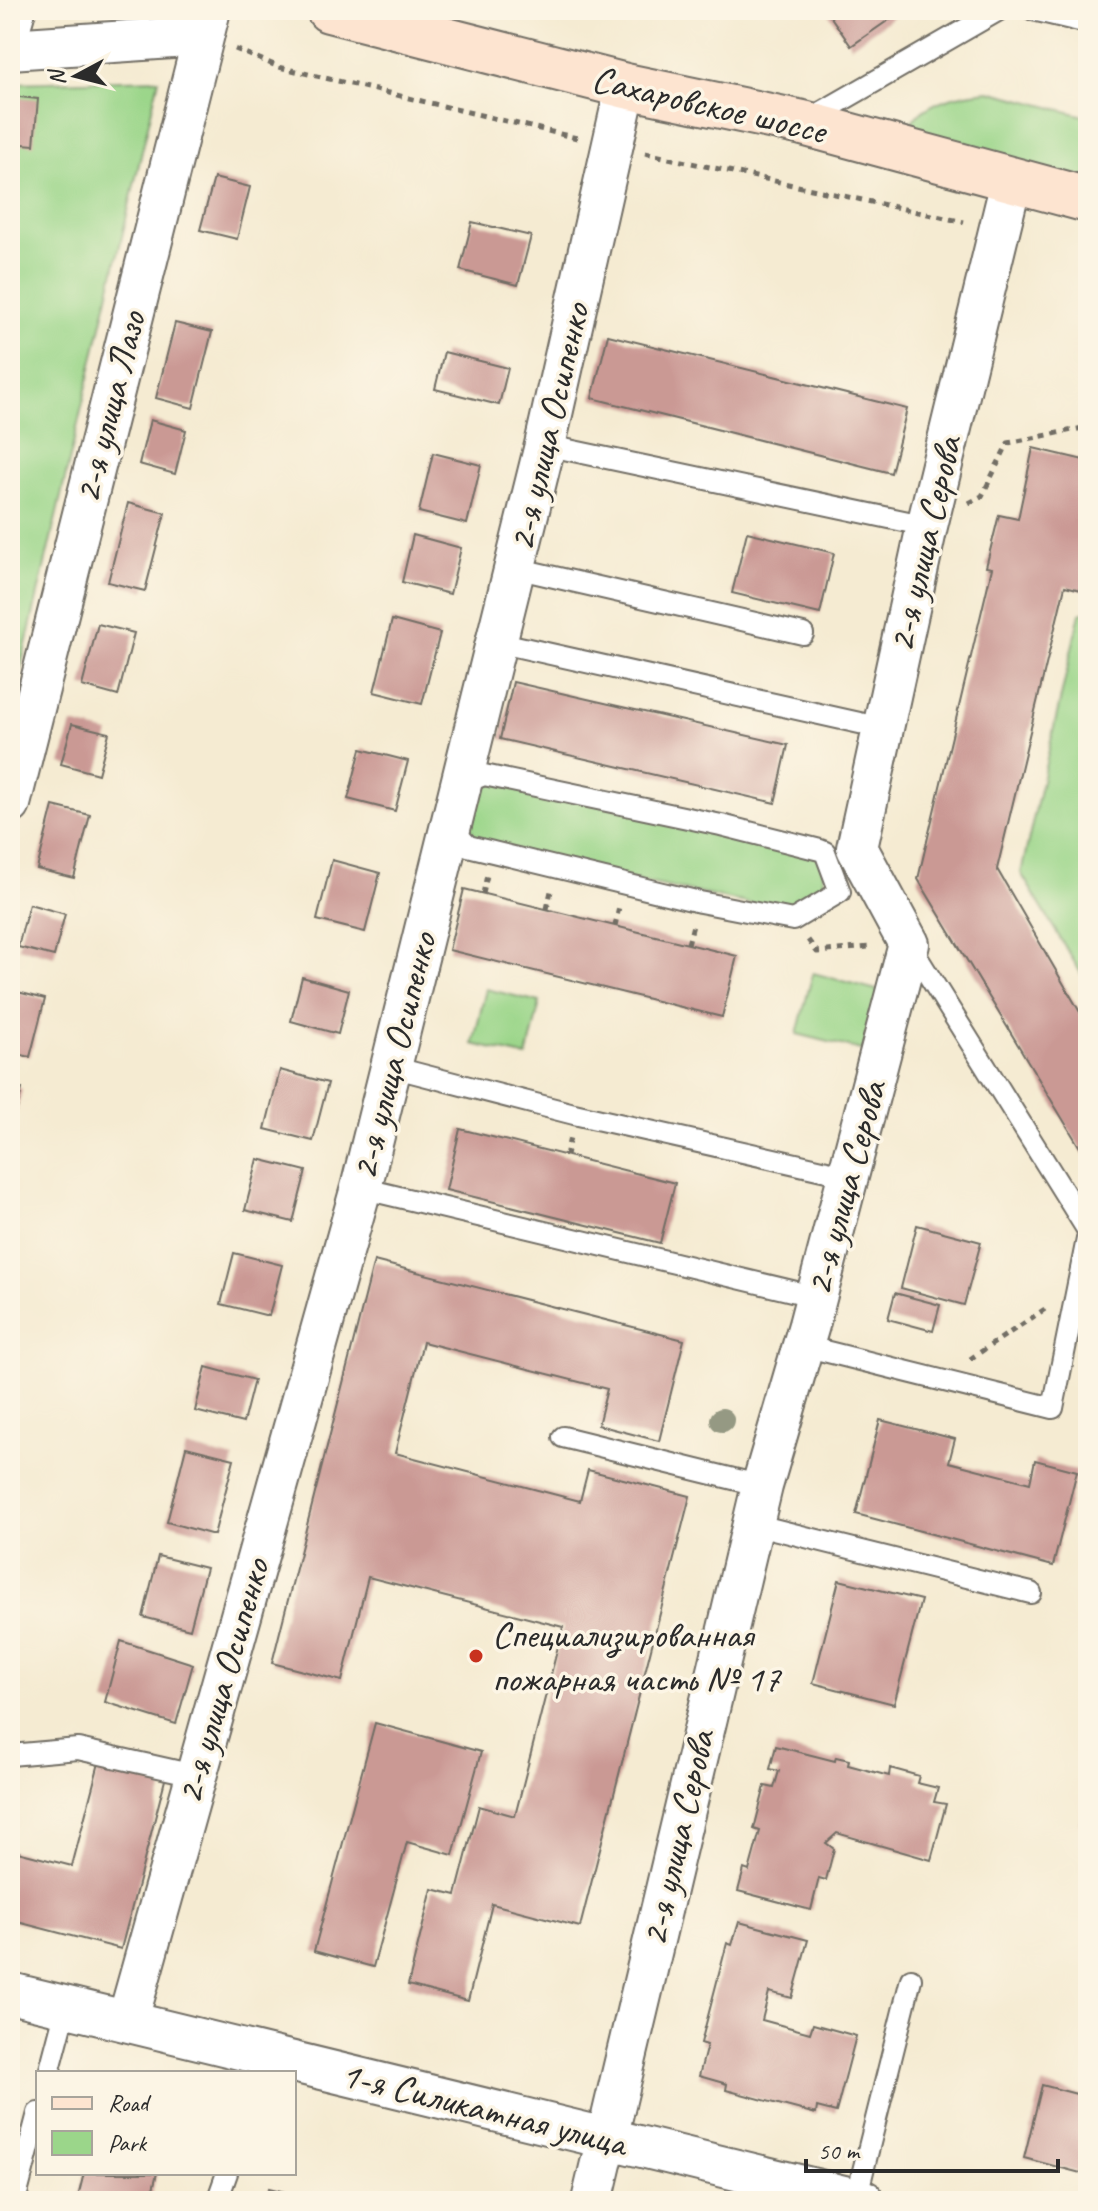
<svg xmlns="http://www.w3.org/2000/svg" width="1098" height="2211" viewBox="0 0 1098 2211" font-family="Caveat,sans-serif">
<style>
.green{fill:#9bd68a;stroke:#63805a;stroke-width:2}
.building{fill:#ca9994}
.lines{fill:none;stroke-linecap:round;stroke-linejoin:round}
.service-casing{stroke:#726e65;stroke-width:24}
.minor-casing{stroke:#726e65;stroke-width:44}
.secondary-casing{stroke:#726e65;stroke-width:48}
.path{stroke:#726e65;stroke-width:5;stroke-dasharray:6 6;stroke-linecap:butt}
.service{stroke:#fff;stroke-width:20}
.minor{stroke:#fff;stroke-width:40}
.secondary{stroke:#fde4d0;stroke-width:44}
.tree{fill:#959983}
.poi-dot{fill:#c8321e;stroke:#fcf5e5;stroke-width:3}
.labels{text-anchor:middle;stroke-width:7;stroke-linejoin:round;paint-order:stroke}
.street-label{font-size:38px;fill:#2b2b2b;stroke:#fcf5e5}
.poi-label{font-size:38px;fill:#2b2b2b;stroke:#fcf5e5;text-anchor:start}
</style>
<rect width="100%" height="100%" fill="#fcf5e5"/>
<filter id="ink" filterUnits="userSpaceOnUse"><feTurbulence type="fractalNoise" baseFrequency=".0125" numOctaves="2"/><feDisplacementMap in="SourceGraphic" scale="16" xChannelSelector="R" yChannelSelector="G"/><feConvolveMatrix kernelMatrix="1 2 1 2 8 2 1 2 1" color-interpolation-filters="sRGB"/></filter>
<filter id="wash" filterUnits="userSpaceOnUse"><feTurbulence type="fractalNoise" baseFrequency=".006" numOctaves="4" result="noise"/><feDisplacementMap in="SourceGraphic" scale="32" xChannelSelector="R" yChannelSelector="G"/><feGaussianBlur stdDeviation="1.8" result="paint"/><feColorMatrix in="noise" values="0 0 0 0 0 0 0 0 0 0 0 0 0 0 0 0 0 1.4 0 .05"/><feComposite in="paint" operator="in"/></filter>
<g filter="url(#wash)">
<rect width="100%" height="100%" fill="#f5ebd2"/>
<g class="green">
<path d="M159 79 10 713V83Z"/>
<path d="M989 91 1088 117V181L914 135 912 121C930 100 963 93 989 91Z"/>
<path d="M1088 611V985L1021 873 1080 613Z"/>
<path d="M476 779 820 850 826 895 806 915 468 846 462 803Z"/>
<path d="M813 973 884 992 869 1052 797 1034Z"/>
<path d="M486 989 540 1002 527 1057 473 1044Z"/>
</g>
<g id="blocks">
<g class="building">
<path d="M826 10H903L851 46Z"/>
<path d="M10 96 38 99 34 145 10 143Z"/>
<path d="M214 178 250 187 237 239 200 230Z"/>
<path d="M472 222 531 236 518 285 460 270Z"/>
<path d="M175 323 212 332 193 408 156 398Z"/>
<path d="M608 335 907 409 891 473 592 398Z"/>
<path d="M444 352 508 368 499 405 435 389Z"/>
<path d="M150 420 186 430 175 474 139 464Z"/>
<path d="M1033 448 1088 461V580L1085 591 1065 586 997 869 1088 1026V1161L918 879 992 568 986 567 999 515 1018 519Z"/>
<path d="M433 453 481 465 467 524 419 512Z"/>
<path d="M128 503 165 513 145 591 108 582Z"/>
<path d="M747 532 834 553 820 614 732 593Z"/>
<path d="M413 535 461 548 450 594 402 582Z"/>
<path d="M392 620 440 633 422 704 374 692Z"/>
<path d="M98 624 134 633 118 696 82 686Z"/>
<path d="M513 682 788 745 775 803 500 739Z"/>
<path d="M72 724 109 733 98 774 61 764Z"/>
<path d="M361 749 408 761 395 811 348 799Z"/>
<path d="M53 806 90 815 74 878 37 869Z"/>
<path d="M332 860 380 873 365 932 317 920Z"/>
<path d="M464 889 737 956 722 1017 449 950Z"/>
<path d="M29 904 65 914 54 956 18 947Z"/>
<path d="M302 977 349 990 338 1034 291 1021Z"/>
<path d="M10 990 45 999 30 1057 10 1052Z"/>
<path d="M280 1070 328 1083 313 1141 265 1129Z"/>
<path d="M10 1086 22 1089 11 1133H10Z"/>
<path d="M460 1129 675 1183 660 1243 446 1190Z"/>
<path d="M258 1159 306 1171 293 1222 245 1210Z"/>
<path d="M917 1225 981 1242 964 1305 901 1288Z"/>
<path d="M234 1253 282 1265 269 1316 221 1304Z"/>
<path d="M374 1261 684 1340 659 1441 598 1425 607 1389 423 1342 395 1453 580 1501 588 1470 690 1496 580 1927 492 1904 468 2001 408 1985 432 1889 456 1895 479 1806 515 1816 563 1627 368 1577 342 1681 272 1663Z"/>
<path d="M895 1293 940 1305 933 1331 888 1319Z"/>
<path d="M206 1367 254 1380 243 1423 195 1411Z"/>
<path d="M880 1420 955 1439 949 1462 1030 1483 1035 1460 1077 1471 1053 1566 856 1514Z"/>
<path d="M186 1447 234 1459 214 1535 167 1522Z"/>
<path d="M158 1556 206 1568 190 1629 143 1617Z"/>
<path d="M839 1580 921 1600 894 1704 813 1683Z"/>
<path d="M121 1641 193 1664 176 1724 105 1702Z"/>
<path d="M375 1723 481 1752 453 1855 407 1842 373 1967 314 1951Z"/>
<path d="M776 1746 835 1761 836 1757 849 1760 848 1765 889 1776 890 1768 919 1776 917 1783 938 1788 934 1802 946 1804 931 1860 837 1833 826 1843 834 1849 826 1880 819 1878 811 1910 738 1891 744 1869 749 1871 760 1831 754 1829 765 1786 774 1788 779 1771 770 1769Z"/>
<path d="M100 1759 166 1776 121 1949 10 1920V1850L72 1866Z"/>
<path d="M1087 1797H1088V1825L1080 1823Z"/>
<path d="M739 1922 808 1940 792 1998 769 1992 762 2020 810 2033 813 2024 856 2036 836 2112 817 2107 816 2114 726 2090 727 2084 699 2076 707 2045 701 2043 727 1943 732 1945Z"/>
<path d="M1042 2085 1088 2097V2175L1024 2158Z"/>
<path d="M84 2173H157L150 2201H77Z"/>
<path d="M269 2188 317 2200 316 2201H265Z"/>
</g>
</g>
</g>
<g filter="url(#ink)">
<use href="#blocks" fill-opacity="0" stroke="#726e65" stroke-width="2"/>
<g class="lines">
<g class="service-casing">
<g id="service">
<path d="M1033 10 1088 23"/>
<path d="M808 120 999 10"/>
<path d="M545 445 927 526"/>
<path d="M515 568 803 634"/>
<path d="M497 642 882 728"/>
<path d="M484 775 721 825 820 850 825 852 840 892 793 920 700 902 468 846 456 833C452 805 456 784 484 775Z"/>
<path d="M909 944 1088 1231"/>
<path d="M392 1067 574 1114 849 1176"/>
<path d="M361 1188 817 1297"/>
<path d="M804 1346 1053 1408 1088 1234"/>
<path d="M563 1437 762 1486"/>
<path d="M753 1524 1031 1593"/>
<path d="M10 1755 78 1749 194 1775"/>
<path d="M49 2073 67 2005"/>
<path d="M856 2199 911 1979"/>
<path d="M15 2201 38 2113"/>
<path d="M217 2201 227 2173"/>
</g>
</g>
<g class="minor-casing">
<g id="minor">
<path d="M10 27 15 10"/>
<path d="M10 49 202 36"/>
<path d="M10 804 210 10"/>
<path d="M10 1993 864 2201"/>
<path d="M128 2019 361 1188 545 445 626 86"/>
<path d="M592 2201 762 1486 809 1325 909 944 857 848 927 526 1011 182"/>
</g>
</g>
<g class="secondary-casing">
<path id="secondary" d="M329 10 626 86 803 123 1088 200"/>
</g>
<g class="path">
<path d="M235 49 279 67 577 138"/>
<path d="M645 153 964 222"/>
<path d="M969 503 982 496 1008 443 1088 427"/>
<path d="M483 894 487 875"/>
<path d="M547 909 551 891"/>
<path d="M615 926 619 907"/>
<path d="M808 940 817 952 869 947"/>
<path d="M688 944 693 925"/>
<path d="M566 1156 570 1137"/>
<path d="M970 1359 1045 1309"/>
</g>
<use href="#service" class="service"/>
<use href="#minor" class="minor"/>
<use href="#secondary" class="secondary"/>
</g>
<circle class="tree" cx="722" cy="1420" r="12"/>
</g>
<circle class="poi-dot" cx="476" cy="1656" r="8"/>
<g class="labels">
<g class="street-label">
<text transform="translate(709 104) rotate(13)" y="13">Сахаровское шоссе</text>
<text transform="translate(109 407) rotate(-76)" y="13">2-я улица Лазо</text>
<text transform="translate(548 427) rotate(-77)" y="13">2-я улица Осипенко</text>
<text transform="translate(924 544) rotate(-77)" y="13">2-я улица Серова</text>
<text transform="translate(393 1056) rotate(-76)" y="13">2-я улица Осипенко</text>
<text transform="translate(845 1188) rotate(-75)" y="13">2-я улица Серова</text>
<text transform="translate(222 1681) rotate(-74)" y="13">2-я улица Осипенко</text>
<text transform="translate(677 1838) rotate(-77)" y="13">2-я улица Серова</text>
<text transform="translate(484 2108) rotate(14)" y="13">1-я Силикатная улица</text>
</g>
<g class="poi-label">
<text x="492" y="1647">Специализированная<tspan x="492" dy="44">пожарная часть № 17</tspan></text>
</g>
</g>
<rect width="1098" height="2211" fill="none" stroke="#fcf5e5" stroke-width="40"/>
<rect x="36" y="2071" width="260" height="104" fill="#fcf5e5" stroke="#a8a49b" stroke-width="2"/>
<rect x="52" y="2097" width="40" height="12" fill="#fde4d0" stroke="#a8a49b" stroke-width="2"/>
<text x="108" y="2111" font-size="24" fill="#2b2b2b">Road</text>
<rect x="52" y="2131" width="40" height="24" fill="#9bd68a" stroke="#a8a49b" stroke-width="2"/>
<text x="108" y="2151" font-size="24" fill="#2b2b2b">Park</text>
<g transform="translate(76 76) rotate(263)" stroke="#fcf5e5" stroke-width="6" paint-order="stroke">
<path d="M0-6L14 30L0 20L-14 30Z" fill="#2b2b2b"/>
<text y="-12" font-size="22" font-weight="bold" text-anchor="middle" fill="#2b2b2b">N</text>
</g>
<path d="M806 2159v12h252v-12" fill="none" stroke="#2b2b2b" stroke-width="4"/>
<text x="818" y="2159" font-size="24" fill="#2b2b2b" stroke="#fcf5e5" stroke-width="6" paint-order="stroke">50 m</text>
</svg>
